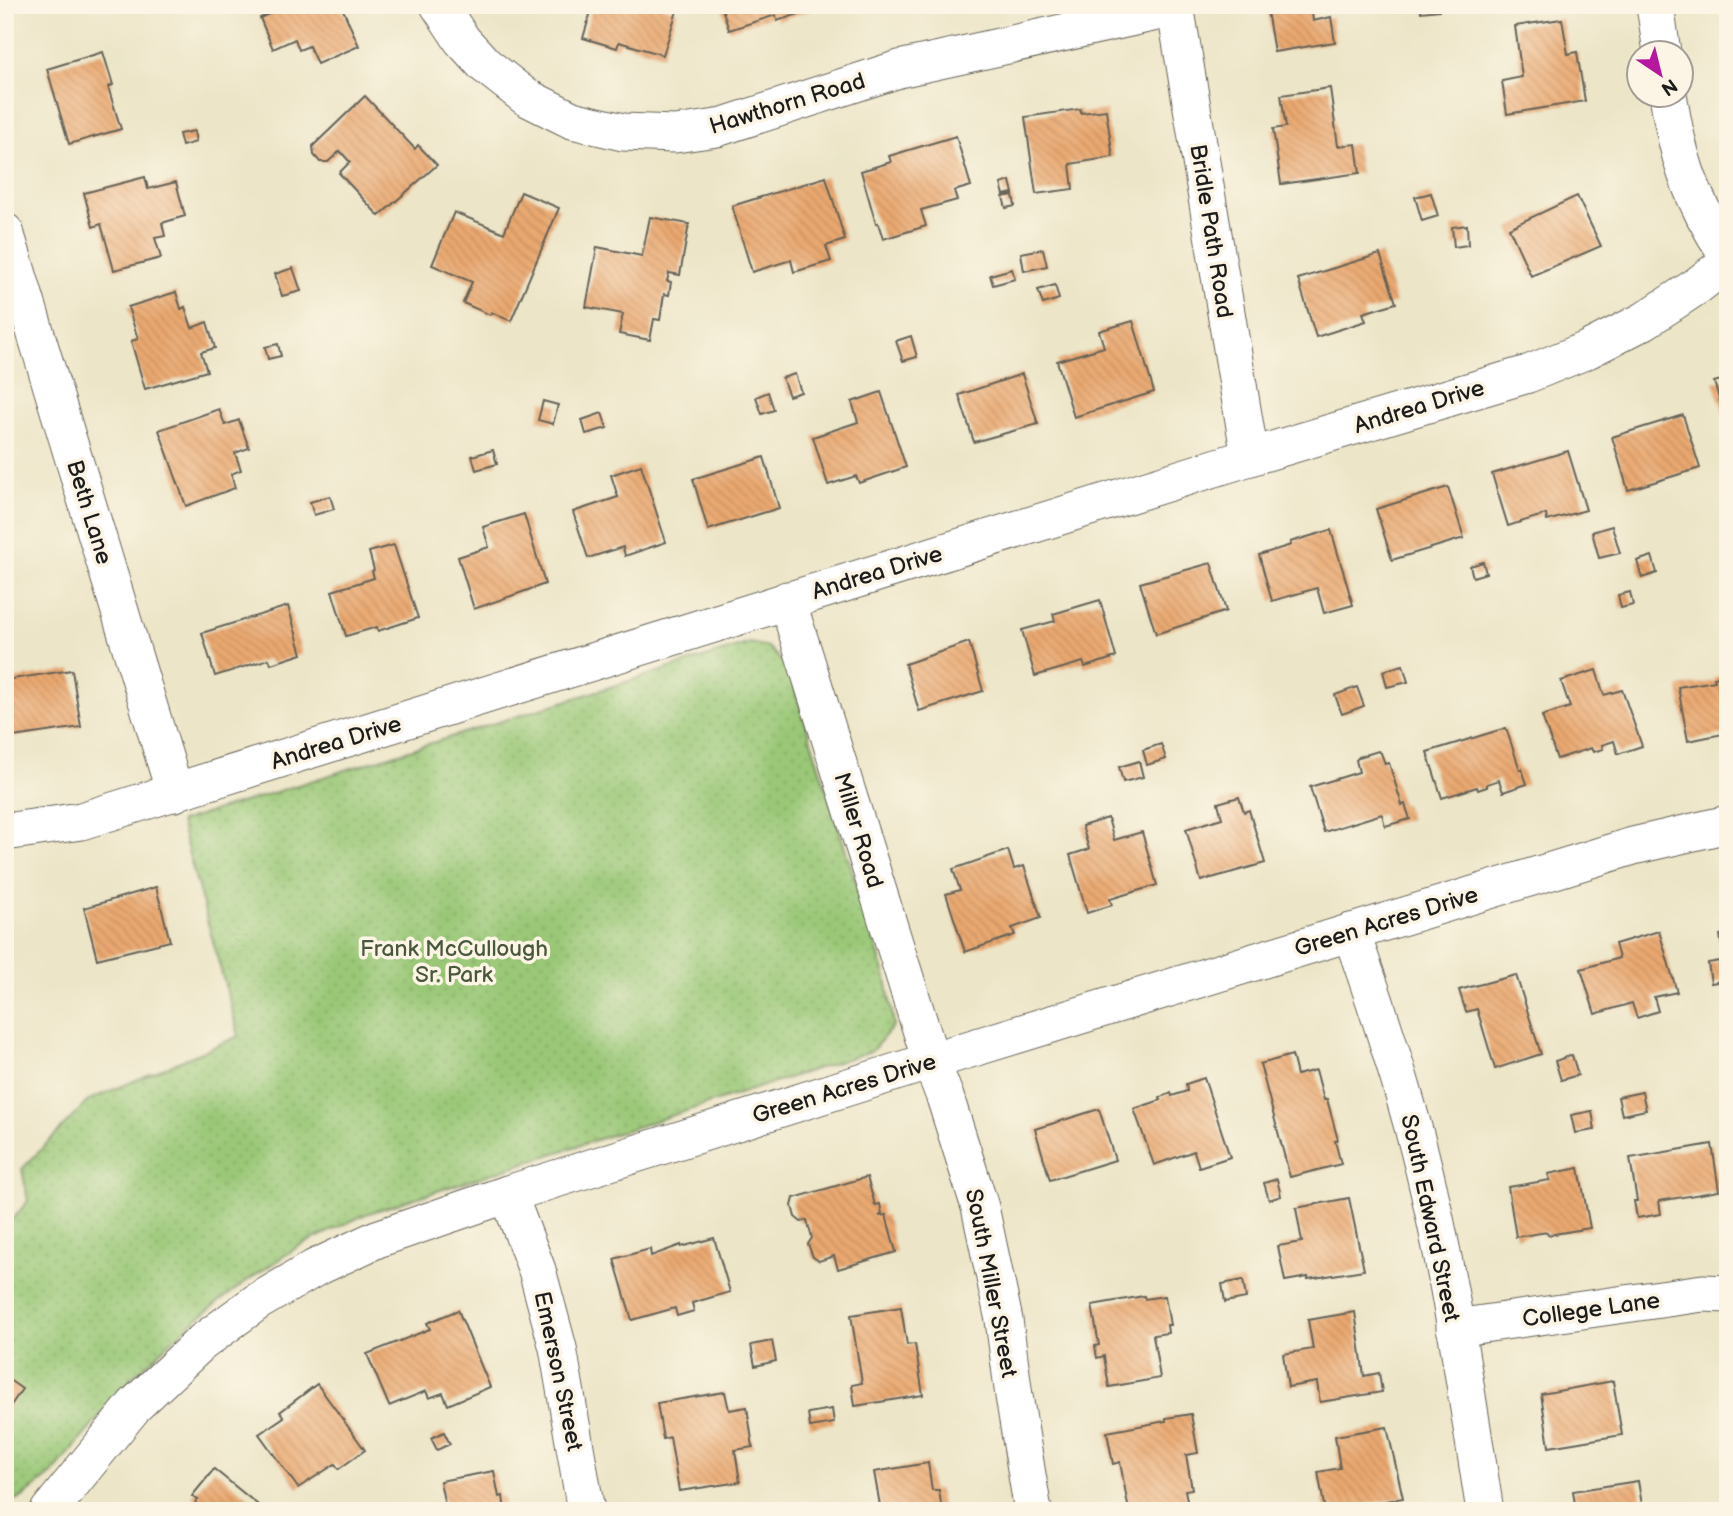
<svg xmlns="http://www.w3.org/2000/svg" width="1733" height="1516" viewBox="0 0 1733 1516" font-family="'Balsamiq Sans',sans-serif">
<style>
.park{fill:url(#park-dots);stroke:#5b724a;stroke-width:2}
.building{fill:url(#building-back-hatch)}
.lines{fill:none;stroke-linecap:round;stroke-linejoin:round}
.minor-casing{stroke:#656258;stroke-width:39}
.minor{stroke:#fff;stroke-width:37}
.labels{text-anchor:middle;stroke-width:7;stroke-linejoin:round;paint-order:stroke}
.street-label{font-size:23px;fill:#1c1c1c;stroke:#fcf5e5}
.park-label{font-size:23px;fill:#48583c;stroke:#fcf5e5}
</style>
<defs>
<pattern id="park-dots" width="8" height="8" patternUnits="userSpaceOnUse" patternTransform="scale(1.75)"><rect width="8" height="8" fill="#9ac877"/><path d="M2 2h.1M6 6h.1" fill="none" stroke="#84ab66" stroke-width="1.8" stroke-linecap="round"/></pattern>
<pattern id="building-back-hatch" width="6" height="6" patternUnits="userSpaceOnUse" patternTransform="scale(1.75)"><rect width="6" height="6" fill="#eaa870"/><path d="M-1 5l2 2M0 0l6 6M5-1l2 2" fill="none" stroke="#c89060"/></pattern>
</defs>
<rect width="100%" height="100%" fill="#fcf5e5"/>
<filter id="ink" filterUnits="userSpaceOnUse"><feTurbulence type="fractalNoise" baseFrequency=".0143" numOctaves="2"/><feDisplacementMap in="SourceGraphic" scale="14" xChannelSelector="R" yChannelSelector="G"/><feConvolveMatrix kernelMatrix="1 2 1 2 8 2 1 2 1" color-interpolation-filters="sRGB"/></filter>
<filter id="wash" filterUnits="userSpaceOnUse"><feTurbulence type="fractalNoise" baseFrequency=".00686" numOctaves="4" result="noise"/><feDisplacementMap in="SourceGraphic" scale="28" xChannelSelector="R" yChannelSelector="G"/><feGaussianBlur stdDeviation="1.57" result="paint"/><feColorMatrix in="noise" values="0 0 0 0 0 0 0 0 0 0 0 0 0 0 0 0 0 1.4 0 .05"/><feComposite in="paint" operator="in"/></filter>
<g filter="url(#wash)">
<rect width="100%" height="100%" fill="#ece5c7"/>
<path class="park" d="M750 643 768 647 788 668 886 978 894 1025 872 1051 366 1214 299 1246 244 1283 188 1326 132 1378 52 1474 21 1498 5 1502V1228L28 1201 22 1169 89 1100 239 1036 180 822Z"/>
<g id="blocks">
<g class="building">
<path d="M281 5H341L359 46 317 64 309 46 299 50 295 39 273 49 260 18 282 8Z"/>
<path d="M593 5H659L677 11 663 55 619 42 617 48 583 38Z"/>
<path d="M721 5H810L811 10 777 21 776 15 729 30Z"/>
<path d="M1266 5H1311L1313 21 1331 17 1335 42 1274 52Z"/>
<path d="M1420 5H1439V10L1421 12Z"/>
<path d="M1562 19 1568 54 1577 52 1585 101 1507 114 1502 81 1522 77 1515 26Z"/>
<path d="M103 52 113 85 108 87 121 129 69 144 47 69Z"/>
<path d="M1330 88 1338 146 1356 144 1360 173 1281 184 1273 129 1286 127 1281 95Z"/>
<path d="M365 96 415 149 418 145 437 165 379 216 339 173 350 162 340 151 328 162H320L314 155 313 146Z"/>
<path d="M1080 109 1081 113 1106 110 1113 157 1070 164 1073 189 1036 194 1025 117Z"/>
<path d="M194 131 196 142 182 146 179 134Z"/>
<path d="M956 136 971 186 954 191 957 200 921 210 926 226 883 239 878 223 876 224 861 171 891 162 889 156Z"/>
<path d="M145 177 148 189 176 182 185 216 162 223 165 236 155 238 161 258 114 270 101 224 93 227 84 193Z"/>
<path d="M826 177 845 240 826 246 831 261 794 272 791 260 752 272 732 206Z"/>
<path d="M1010 181 1013 193 1004 195 1001 184Z"/>
<path d="M521 192 559 208 511 321 491 312 490 315 463 303 472 282 432 265 454 212 504 233Z"/>
<path d="M1431 193 1438 216 1422 221 1415 197Z"/>
<path d="M1013 195 1015 206 1006 208 1003 197Z"/>
<path d="M1577 196 1601 246 1531 276 1509 228Z"/>
<path d="M650 217 689 224 680 275 669 273 667 281 671 282 669 295 664 294 660 320 654 319 650 340 619 334 623 314 586 307 597 247 642 256Z"/>
<path d="M1467 225 1468 245 1454 247 1452 227Z"/>
<path d="M1043 249 1047 266 1024 271 1021 253Z"/>
<path d="M1380 254 1396 303 1363 313 1366 321 1316 337 1298 279Z"/>
<path d="M293 268 301 291 282 296 275 274Z"/>
<path d="M1012 269 1015 279 993 285 990 275Z"/>
<path d="M1055 285 1059 299 1043 304 1038 290Z"/>
<path d="M176 292 181 309 185 307 192 328 207 322 215 348 201 352 207 371 145 389 131 341 138 339 128 307Z"/>
<path d="M1133 321 1154 392 1074 417 1057 361 1104 347 1099 331Z"/>
<path d="M911 336 917 357 903 361 896 341Z"/>
<path d="M278 344 281 356 268 359 265 347Z"/>
<path d="M795 374 801 392 789 396 782 378Z"/>
<path d="M1022 374 1038 424 974 442 959 395Z"/>
<path d="M1728 378V424H1727L1714 382Z"/>
<path d="M768 392 774 410 762 414 756 397Z"/>
<path d="M881 392 906 467 859 483 856 476 828 485 813 437 858 422 852 402Z"/>
<path d="M543 401 558 405 553 424 538 420Z"/>
<path d="M219 409 225 425 239 420 249 448 235 453 241 470 231 474 235 488 186 506 159 430Z"/>
<path d="M602 413 607 428 586 434 582 420Z"/>
<path d="M1683 415 1700 468 1628 490 1612 437Z"/>
<path d="M493 450 497 464 476 470 472 456Z"/>
<path d="M1568 451 1586 510 1547 521 1546 514 1508 526 1492 474Z"/>
<path d="M764 457 779 508 708 530 693 479Z"/>
<path d="M641 465 666 542 625 556 623 547 588 558 573 512 618 497 611 475Z"/>
<path d="M1448 487 1464 538 1392 560 1376 509Z"/>
<path d="M330 496 334 509 314 515 310 502Z"/>
<path d="M524 514 545 584 474 609 458 557 489 547 483 527Z"/>
<path d="M1612 526 1620 553 1599 558 1592 532Z"/>
<path d="M1331 530 1353 605 1324 613 1317 588 1272 601 1259 555 1291 545 1290 542Z"/>
<path d="M394 545 418 618 378 631 377 627 346 636 332 591 374 578 372 571 374 570 369 552Z"/>
<path d="M1652 556 1657 573 1642 578 1637 561Z"/>
<path d="M1483 562 1486 573 1473 577 1470 566Z"/>
<path d="M1211 563 1226 611 1156 634 1140 583Z"/>
<path d="M1630 592 1633 605 1621 608 1618 595Z"/>
<path d="M1100 600 1116 657 1085 667 1083 662 1035 676 1022 630 1055 621 1053 614Z"/>
<path d="M288 606 302 654 271 664 269 659 215 676 202 633Z"/>
<path d="M969 642 983 691 919 711 905 664Z"/>
<path d="M1403 665 1408 682 1387 687 1383 671Z"/>
<path d="M72 670 81 727 6 738 5 680Z"/>
<path d="M1596 670 1604 695 1622 690 1642 746 1618 754 1614 741 1602 745 1603 749 1593 752 1591 748 1557 759 1542 716 1570 707 1561 681Z"/>
<path d="M1728 675V733L1688 741 1678 687 1715 681 1714 678Z"/>
<path d="M1357 687 1364 706 1342 714 1335 695Z"/>
<path d="M1506 728 1520 770 1522 769 1527 784 1503 792 1499 780 1487 784V787L1478 790 1477 787 1442 798 1427 752Z"/>
<path d="M1161 744 1166 759 1147 765 1143 750Z"/>
<path d="M1378 751 1381 753 1385 764 1389 763 1402 805 1405 804 1410 819 1385 826 1382 814 1324 832 1310 787 1359 772 1356 760 1359 757Z"/>
<path d="M1139 761 1143 777 1123 782 1119 767Z"/>
<path d="M1239 797 1244 812 1249 810 1265 863 1201 881 1186 829 1222 818 1218 803Z"/>
<path d="M1108 818 1114 840 1142 832 1157 885 1110 899 1112 905 1087 913 1070 855 1089 849 1082 826Z"/>
<path d="M1008 850 1014 869 1024 866 1041 918 1012 928 1015 935 965 952 946 894 960 890 953 869Z"/>
<path d="M156 887 170 941 97 959 84 908Z"/>
<path d="M1659 931 1677 992 1654 997 1658 1011 1637 1018 1632 1003 1595 1014 1581 969 1619 958 1615 944Z"/>
<path d="M1728 933V973H1726L1720 935Z"/>
<path d="M1720 961 1723 981 1711 983 1708 963Z"/>
<path d="M1516 975 1541 1054 1495 1069 1477 1009 1466 1012 1459 990Z"/>
<path d="M1292 1055 1297 1075 1316 1070 1324 1100 1327 1099 1338 1140 1335 1141 1341 1164 1290 1177 1260 1064Z"/>
<path d="M1572 1055 1578 1075 1561 1080 1555 1061Z"/>
<path d="M1204 1078 1230 1157 1199 1167 1194 1151 1154 1165 1134 1109 1161 1100 1160 1097 1171 1093 1172 1096 1187 1091 1186 1084Z"/>
<path d="M1642 1092 1646 1110 1622 1115 1618 1097Z"/>
<path d="M1099 1109 1115 1160 1050 1180 1035 1129Z"/>
<path d="M1592 1111 1595 1130 1575 1133 1571 1115Z"/>
<path d="M1712 1144 1719 1191 1659 1201 1661 1214 1637 1218 1634 1201H1637L1630 1158Z"/>
<path d="M1579 1168 1590 1228 1548 1235 1547 1232 1516 1237 1508 1187 1550 1180 1548 1174Z"/>
<path d="M867 1177 875 1205 880 1204 882 1214 879 1216 886 1215 896 1252 838 1269 834 1256 819 1261 813 1257 808 1244 812 1238 807 1220 801 1222 795 1217 792 1206 794 1198Z"/>
<path d="M1277 1179 1281 1196 1269 1200 1264 1183Z"/>
<path d="M1349 1198 1364 1270 1308 1279V1277L1285 1281 1278 1246 1302 1242 1296 1208Z"/>
<path d="M714 1238 730 1292 692 1303 694 1311 677 1316 675 1308 632 1320 614 1259 650 1249 651 1256 681 1245V1247Z"/>
<path d="M1243 1280 1246 1298 1225 1302 1222 1284Z"/>
<path d="M1144 1296 1145 1299 1165 1296 1170 1325H1167L1168 1333 1153 1335 1160 1378 1109 1387 1104 1356 1097 1358 1095 1346 1099 1345 1092 1305Z"/>
<path d="M901 1307 907 1345 915 1344 923 1395 855 1406 852 1385 862 1383 851 1315Z"/>
<path d="M458 1310 490 1387 448 1405 443 1393 429 1398 426 1391 389 1406 367 1354 430 1329 427 1323Z"/>
<path d="M1355 1312 1364 1376 1379 1373 1382 1392 1320 1402 1317 1382 1288 1387 1283 1354 1313 1349 1308 1320Z"/>
<path d="M772 1341 776 1361 755 1366 751 1345Z"/>
<path d="M5 1377 22 1389 5 1414Z"/>
<path d="M1613 1381 1622 1435 1549 1447 1541 1394Z"/>
<path d="M317 1384 365 1450 339 1469 335 1464 298 1488 259 1434 284 1417 280 1412Z"/>
<path d="M725 1392 729 1410 747 1407 753 1447 735 1450 740 1482 679 1491 670 1437 663 1439 657 1403Z"/>
<path d="M832 1409 834 1423 810 1427 808 1413Z"/>
<path d="M1191 1414 1198 1453 1186 1455 1192 1489 1185 1490 1189 1511H1129L1120 1462 1113 1464 1107 1432 1166 1421V1418Z"/>
<path d="M1387 1427 1403 1498 1352 1507 1353 1511H1325L1318 1472 1340 1468 1335 1436Z"/>
<path d="M444 1432 450 1444 437 1450 431 1438Z"/>
<path d="M928 1463 932 1490H939L942 1511H881L874 1472Z"/>
<path d="M214 1469 263 1509 262 1511H189L198 1500 192 1496Z"/>
<path d="M494 1471 499 1497 503 1496 505 1511H446L440 1481Z"/>
<path d="M1638 1481 1643 1511H1576L1573 1491Z"/>
</g>
</g>
</g>
<g filter="url(#ink)">
<use href="#blocks" fill-opacity="0" stroke="#656258" stroke-width="2"/>
<g class="lines">
<g class="minor-casing">
<g id="minor">
<path d="M439 5 462 40 485 65 526 97 572 120 623 132 675 134 717 128 899 69 1175 8"/>
<path d="M1175 5 1250 457"/>
<path d="M1655 5 1662 52"/>
<path d="M1668 94C1678 159 1691 200 1728 255"/>
<path d="M5 232 175 793"/>
<path d="M787 600 931 1061 945 1097 980 1207 1004 1320 1014 1396 1033 1511"/>
<path d="M5 832 81 821 1250 457 1528 374 1587 350 1644 321 1697 286 1728 262"/>
<path d="M1351 932C1381 1017 1409 1103 1429 1191 1453 1297 1468 1404 1485 1511"/>
<path d="M508 1194 537 1270 558 1348 586 1511"/>
<path d="M1455 1328 1703 1293 1728 1294"/>
<path d="M49 1511 135 1405 201 1343 257 1302 315 1268 377 1239 508 1194 931 1061 1633 846 1728 824"/>
</g>
</g>
<use href="#minor" class="minor"/>
</g>
</g>
<g class="labels">
<g class="street-label">
<text transform="translate(787 103) rotate(-17)" y="8">Hawthorn Road</text>
<text transform="translate(1212 231) rotate(81)" y="8">Bridle Path Road</text>
<text transform="translate(1419 406) rotate(-17)" y="8">Andrea Drive</text>
<text transform="translate(90 512) rotate(73)" y="8">Beth Lane</text>
<text transform="translate(877 572) rotate(-17)" y="8">Andrea Drive</text>
<text transform="translate(336 742) rotate(-17)" y="8">Andrea Drive</text>
<text transform="translate(859 830) rotate(73)" y="8">Miller Road</text>
<text transform="translate(1386 921) rotate(-17)" y="8">Green Acres Drive</text>
<text transform="translate(844 1088) rotate(-17)" y="8">Green Acres Drive</text>
<text transform="translate(1431 1218) rotate(78)" y="8">South Edward Street</text>
<text transform="translate(992 1283) rotate(79)" y="8">South Miller Street</text>
<text transform="translate(1591 1309) rotate(-8)" y="8">College Lane</text>
<text transform="translate(559 1371) rotate(78)" y="8">Emerson Street</text>
</g>
<g class="park-label">
<text x="454" y="956">Frank McCullough<tspan x="454" dy="26">Sr. Park</tspan></text>
</g>
</g>
<rect width="1733" height="1516" fill="none" stroke="#fcf5e5" stroke-width="28"/>
<g transform="translate(1660 74) rotate(145)"><circle r="33" fill="#fcf5e5" stroke="#a29e95" stroke-width="2"/>
<path d="M0-5L12 26L0 18L-12 26Z" fill="#b5179e"/>
<text y="-10" font-size="19" font-weight="bold" text-anchor="middle" fill="#1c1c1c">N</text>
</g>
</svg>
